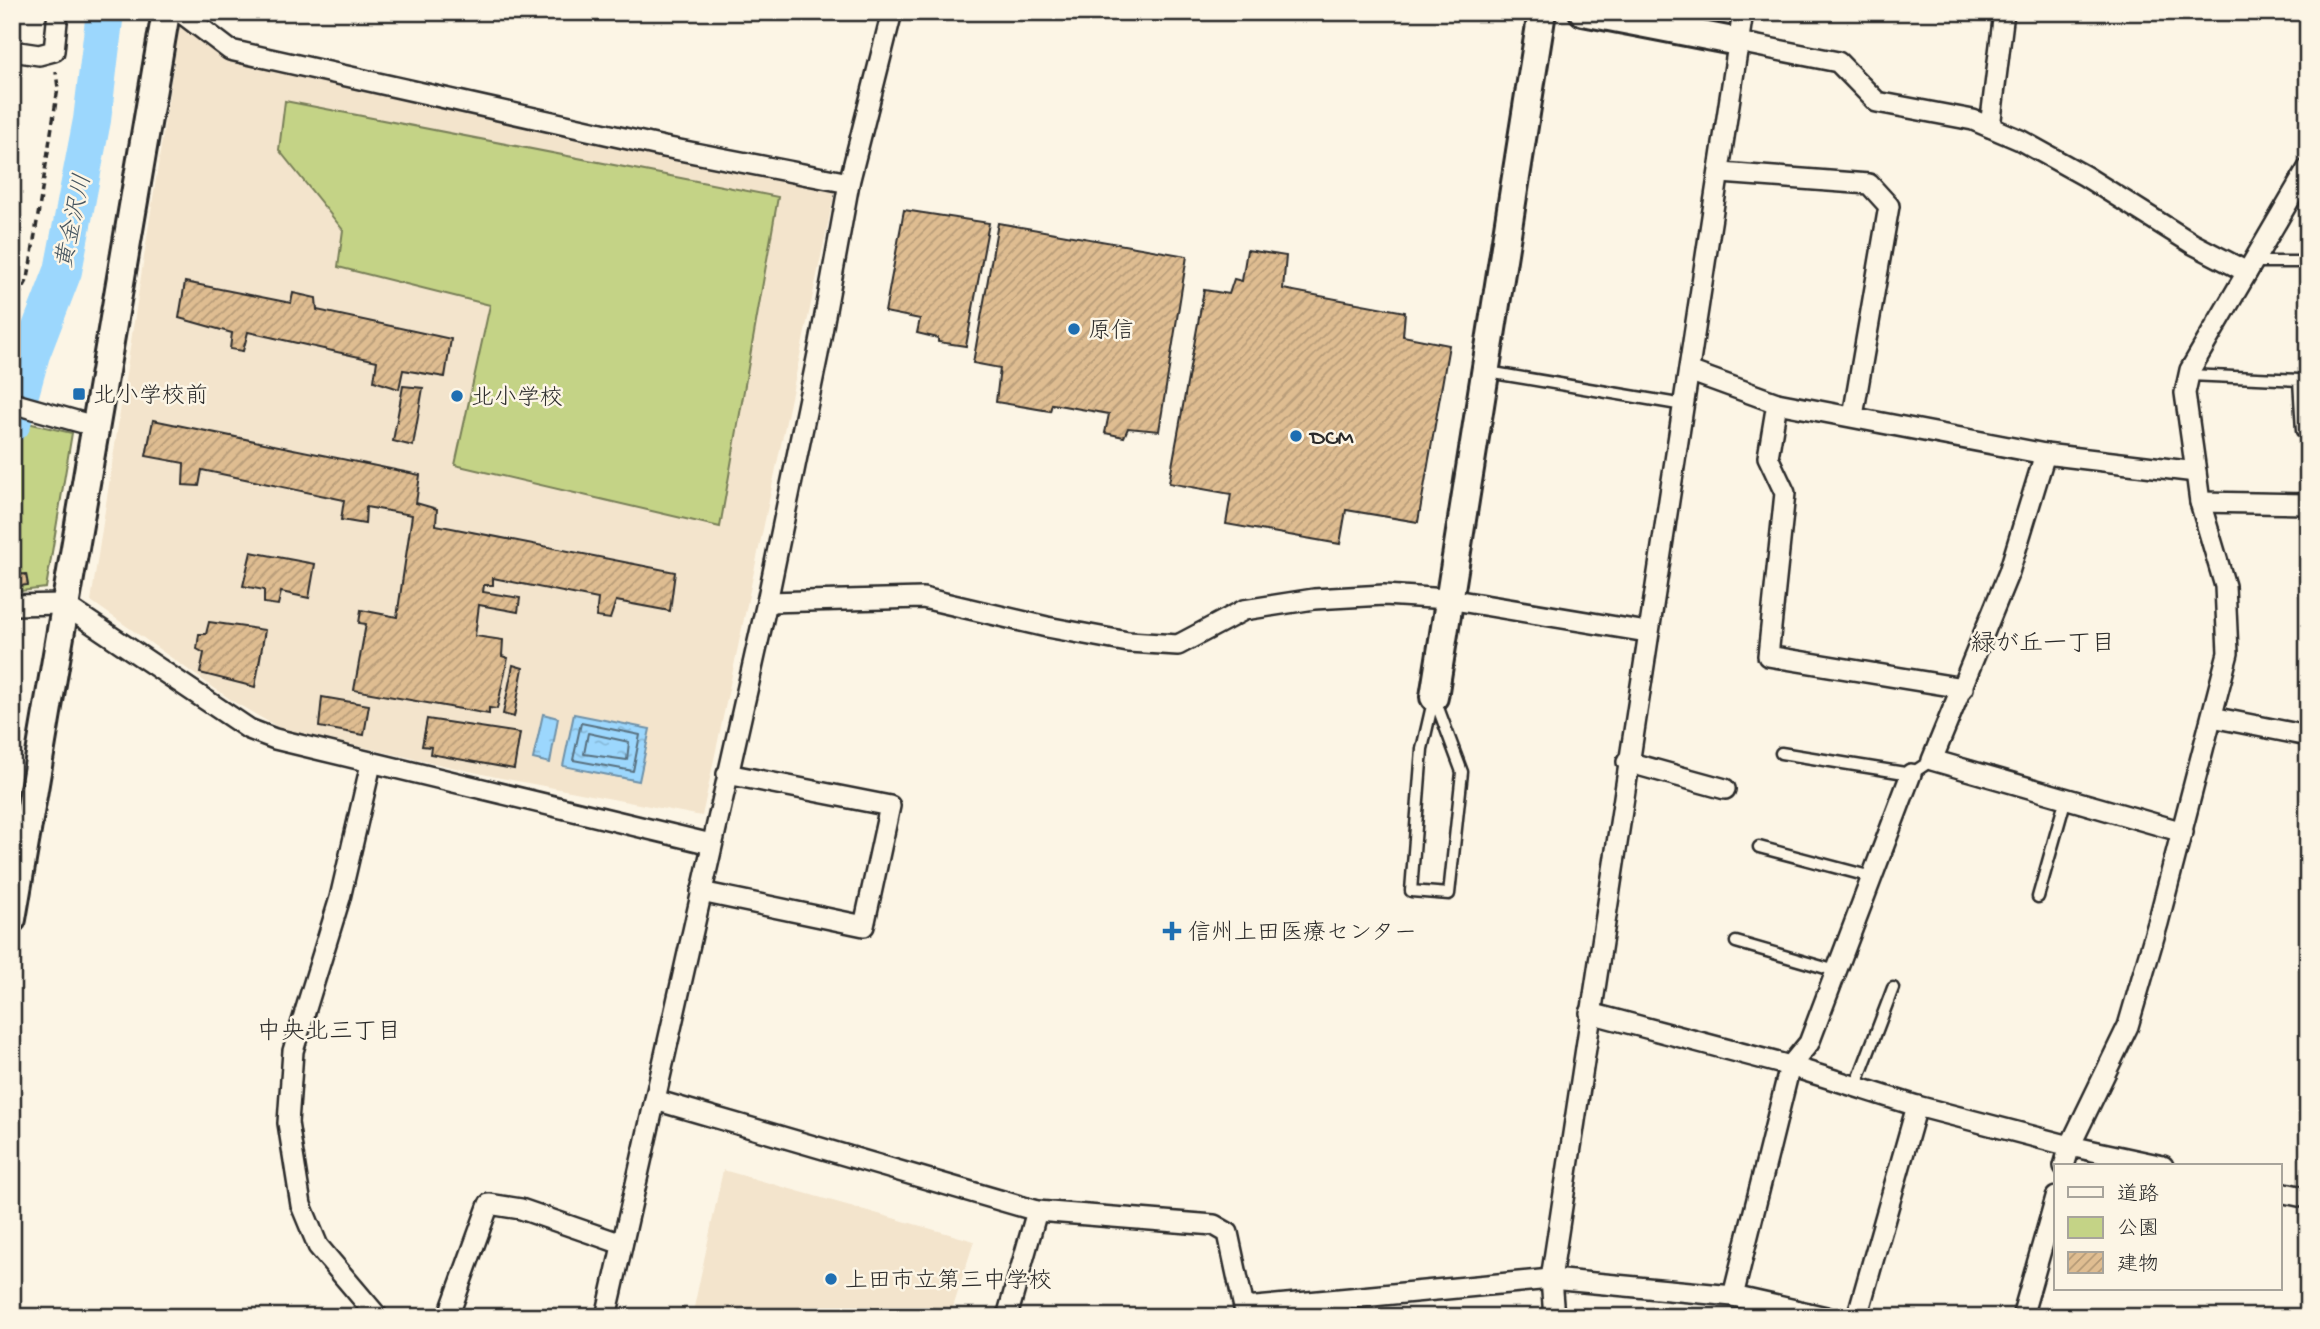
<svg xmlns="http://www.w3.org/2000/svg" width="2320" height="1329" viewBox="0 0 2320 1329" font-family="'Gochi Hand','Klee One',sans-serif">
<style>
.built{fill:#f3e4cc}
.park{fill:#c4d386;stroke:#787f58;stroke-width:2}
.water{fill:url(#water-ripples);stroke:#6f92a9;stroke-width:2}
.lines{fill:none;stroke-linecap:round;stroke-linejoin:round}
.shore{stroke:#58707f;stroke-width:2}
.river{stroke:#9cd7fd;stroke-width:38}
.building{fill:url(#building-hatch);stroke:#2b2b2b;stroke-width:2}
.lane-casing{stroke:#2b2b2b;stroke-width:15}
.street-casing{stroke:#2b2b2b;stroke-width:24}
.secondary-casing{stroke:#2b2b2b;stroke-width:32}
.path{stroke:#2b2b2b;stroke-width:3.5;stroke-dasharray:7 5;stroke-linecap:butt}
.lane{stroke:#fcf5e5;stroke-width:10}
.street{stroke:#fcf5e5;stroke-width:19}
.secondary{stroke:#fcf5e5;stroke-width:26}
.poi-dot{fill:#1f6fb2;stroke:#fcf5e5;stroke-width:2.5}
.labels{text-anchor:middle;stroke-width:5;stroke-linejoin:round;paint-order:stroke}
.poi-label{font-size:23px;fill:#2b2b2b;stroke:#fcf5e5;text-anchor:start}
.water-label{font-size:24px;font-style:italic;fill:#475660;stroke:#fcf5e5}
.neighbourhood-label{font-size:24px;fill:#2b2b2b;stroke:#fcf5e5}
</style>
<defs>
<pattern id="water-ripples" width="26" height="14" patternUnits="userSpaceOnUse" patternTransform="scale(1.75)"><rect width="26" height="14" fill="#9cd7fd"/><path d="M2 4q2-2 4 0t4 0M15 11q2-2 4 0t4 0" fill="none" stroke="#87b9d9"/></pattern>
<pattern id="building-hatch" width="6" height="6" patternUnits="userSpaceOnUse" patternTransform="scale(1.75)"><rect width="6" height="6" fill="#dfbd91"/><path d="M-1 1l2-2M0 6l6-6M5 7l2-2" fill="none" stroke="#b59a77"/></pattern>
</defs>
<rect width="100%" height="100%" fill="#fcf5e5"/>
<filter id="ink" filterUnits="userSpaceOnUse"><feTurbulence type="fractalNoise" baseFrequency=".0143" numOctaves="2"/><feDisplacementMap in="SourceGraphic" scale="14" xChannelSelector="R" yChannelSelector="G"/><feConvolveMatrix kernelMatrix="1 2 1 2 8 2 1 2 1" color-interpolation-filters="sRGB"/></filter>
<g filter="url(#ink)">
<g class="built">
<path d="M180 23 237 62 835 191 702 816 496 777 281 729 234 702 91 601Z"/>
<path d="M723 1170 974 1241 950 1317H692Z"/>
</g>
<g class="park">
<path d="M285 101 778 197 720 527 455 465 490 305 338 267 343 230 279 150Z"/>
<path d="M23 422 72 433 46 588 12 592V463Z"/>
</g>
<g class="water">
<path d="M543 714 558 718 550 763 533 759Z"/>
<path d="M574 714 650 729 639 781 563 766Z"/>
</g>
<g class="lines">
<g class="shore">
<path d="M581 723 640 735 633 771 573 760Z"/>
<path d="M588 733 629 742 627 760 584 754Z"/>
</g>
<path class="river" d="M12 423 31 354 63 271 92 120 105 12"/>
</g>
<g class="building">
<path d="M904 210 989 223 966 346 938 342V338L917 333 920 319 885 312Z"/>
<path d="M998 223 1187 256 1159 431 1128 428 1124 437 1105 433 1109 414 1052 404 1050 411 996 402 1000 368 973 363Z"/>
<path d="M1247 250 1286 256 1283 289 1405 312 1403 336 1449 345 1418 522 1346 510 1340 544 1226 524 1231 494 1169 483 1204 290 1229 294 1234 279 1242 281Z"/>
<path d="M185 282 291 303 293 293 316 298 317 310 451 339 445 377 403 370 399 389 374 381 377 361 248 332 243 351 230 349 232 333 179 318Z"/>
<path d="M403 386 423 388 413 446 393 441Z"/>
<path d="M153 420 420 475 416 503 437 509 436 525 675 572 670 611 616 601 610 619 596 617 598 599 493 578V585H484L483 592 520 598 518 612 479 605 475 636 503 640 502 656 508 658 497 709 489 708V714L354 690 366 624 359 623 361 610 397 617 412 515 366 507 365 524 341 520 344 500 202 470 199 486 183 485 184 463 146 456Z"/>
<path d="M251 552 315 564 309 598 281 592 278 605 264 603V590L243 586Z"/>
<path d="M26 574 28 585 12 587V575Z"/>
<path d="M209 622 265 630 255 687 200 673 204 653 197 649 199 634H206Z"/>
<path d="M513 665 523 668 514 717 503 714Z"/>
<path d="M322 697 369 705 364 735 319 727Z"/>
<path d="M427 719 520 733 514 769 430 754 431 747 422 746Z"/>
</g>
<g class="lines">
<g class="lane-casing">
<g id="lane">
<path d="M2253 262H2308"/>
<path d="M1488 372 1684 405"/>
<path d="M2189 375 2299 380 2302 431 2308 438"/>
<path d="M1434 697 1462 772 1449 894 1411 891 1422 749Z"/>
<path d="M1781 753 1911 774 1932 760"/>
<path d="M1759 847 1872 877"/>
<path d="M2038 897 2066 798"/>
<path d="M1736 942 1836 971"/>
<path d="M1855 1088 1893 988"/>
</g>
</g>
<g class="street-casing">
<g id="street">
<path d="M180 12 230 50 664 147 849 183"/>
<path d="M1738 42 1838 62 1877 102 1973 120 2020 140 2085 176 2193 244 2247 272"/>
<path d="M12 51 39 55 54 51 58 12"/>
<path d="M1990 127 2004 12"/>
<path d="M1721 173 1869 184 1889 206 1853 416"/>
<path d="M1689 371 1777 403 2045 454 2196 472"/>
<path d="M12 403 94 426"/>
<path d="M1777 403 1768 457 1785 493 1768 656 1963 688"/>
<path d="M2045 454 2009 572 1932 760 2183 832"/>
<path d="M2200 502 2308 504"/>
<path d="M767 602 923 598 1047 627 1128 642 1178 645 1244 610 1314 599 1384 595 1448 599 1647 632"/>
<path d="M12 605 63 604 249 729 275 739 711 844"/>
<path d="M2212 717 2308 736"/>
<path d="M1627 762 1725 789"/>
<path d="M371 764 340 898 293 1051 288 1123 301 1205 318 1246 378 1317"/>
<path d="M701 892 864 926 890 806 727 774"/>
<path d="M1590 1013 1790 1066 1917 1106 2070 1146 2163 1166"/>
<path d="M655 1100 1037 1211 1214 1225 1228 1233 1246 1317"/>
<path d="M2064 1166 2070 1146 2128 1026 2158 923 2228 653 2225 586 2200 502 2196 472 2185 393 2190 370 2308 168"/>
<path d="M2280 1192 2308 1198"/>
<path d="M1733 1296 1790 1066 1809 1043 1911 774"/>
<path d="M1245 1308 1551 1279 1733 1296 1826 1317"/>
<path d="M448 1317 489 1204 521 1209 622 1244"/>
<path d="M606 1317 767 602 818 354 849 183 892 12"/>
<path d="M1007 1317 1037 1211"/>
<path d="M1554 1317 1551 1279 1743 12"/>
<path d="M1857 1317 1917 1106"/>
<path d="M2022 1317 2056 1197"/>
</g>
</g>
<g class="secondary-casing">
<g id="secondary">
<path d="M1583 12 1738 42"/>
<path d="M1434 697 1542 12"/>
<path d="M12 919 166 12"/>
</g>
</g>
<path class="path" d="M12 308 28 279 58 88 56 72"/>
<use href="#lane" class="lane"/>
<use href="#street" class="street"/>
<use href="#secondary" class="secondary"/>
</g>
</g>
<g class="poi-dot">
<circle cx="1074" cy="329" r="7"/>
<rect x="72" y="387" width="14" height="14" rx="3.5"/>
<circle cx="457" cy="396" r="7"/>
<circle cx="1296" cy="436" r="7"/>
<path d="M1168.5 920.5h7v7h7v7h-7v7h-7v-7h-7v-7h7z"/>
<circle cx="831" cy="1279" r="7"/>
</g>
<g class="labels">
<g class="poi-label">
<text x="1088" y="337">原信</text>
<text x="93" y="402">北小学校前</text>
<text x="471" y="404">北小学校</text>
<text x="1310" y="444">DCM</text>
<text x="1188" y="939">信州上田医療センター</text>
<text x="845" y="1287">上田市立第三中学校</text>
</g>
<g class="water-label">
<text transform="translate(72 221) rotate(-78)" y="8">黄金沢川</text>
</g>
<g class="neighbourhood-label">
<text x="2043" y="650">緑が丘一丁目</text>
<text x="329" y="1038">中央北三丁目</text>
</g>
</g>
<rect width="2320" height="1329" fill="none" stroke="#fcf5e5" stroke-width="42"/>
<rect x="21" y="21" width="2278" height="1287" fill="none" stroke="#2b2b2b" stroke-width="2.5" filter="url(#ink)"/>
<rect x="2054" y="1164" width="228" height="126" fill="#fcf5e5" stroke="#a8a49b" stroke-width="2"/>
<rect x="2068" y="1187" width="35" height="10" fill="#fcf5e5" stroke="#a8a49b" stroke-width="2"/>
<text x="2117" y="1200" font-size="21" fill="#2b2b2b">道路</text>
<rect x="2068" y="1217" width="35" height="21" fill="#c4d386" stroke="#a8a49b" stroke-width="2"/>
<text x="2117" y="1234" font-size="21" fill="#2b2b2b">公園</text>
<rect x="2068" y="1252" width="35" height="21" fill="url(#building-hatch)" stroke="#a8a49b" stroke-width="2"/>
<text x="2117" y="1270" font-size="21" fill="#2b2b2b">建物</text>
</svg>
